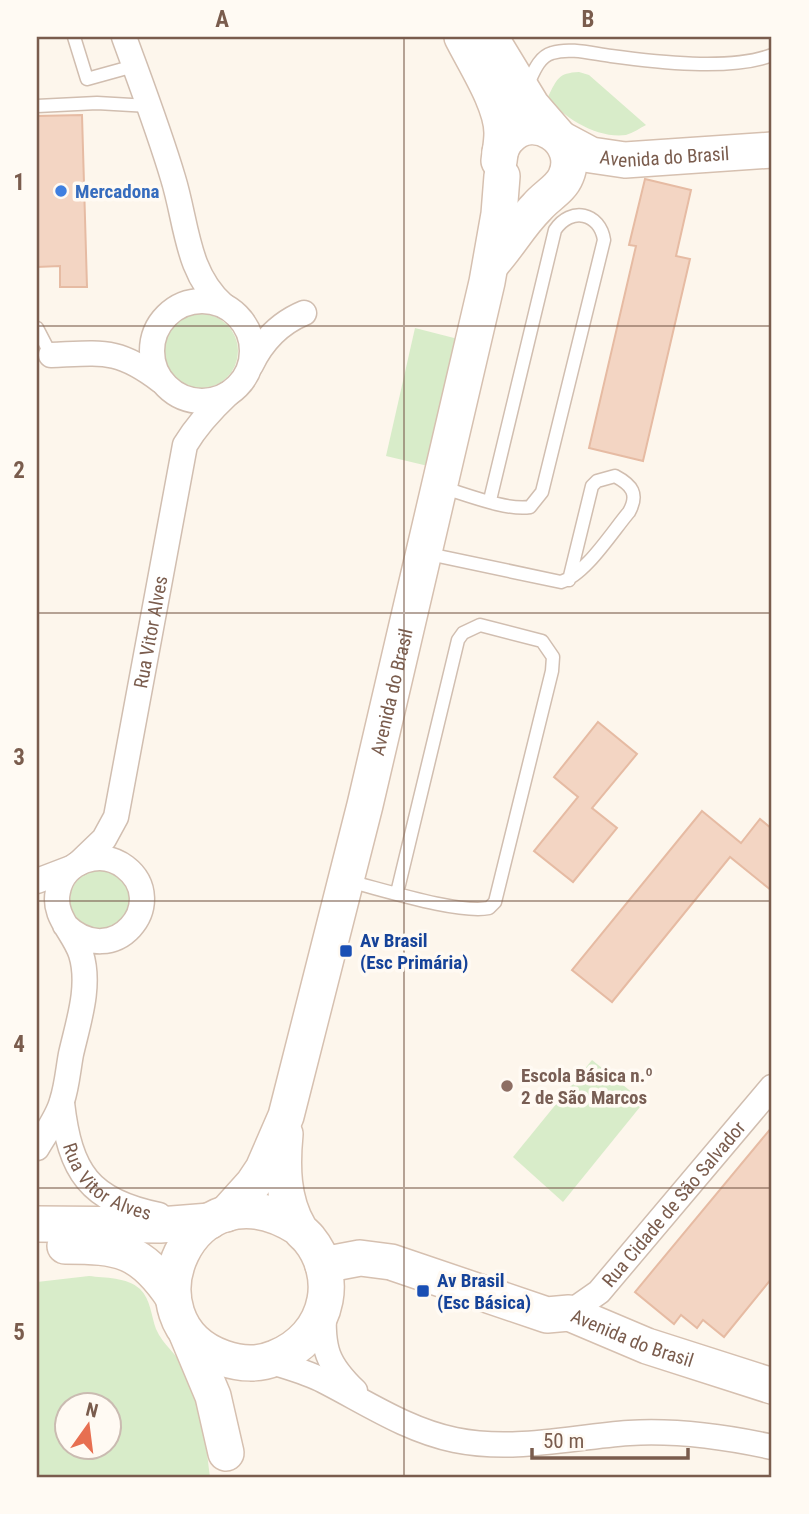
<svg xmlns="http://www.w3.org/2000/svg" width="809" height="1514" viewBox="0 0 809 1514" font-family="'Roboto Condensed',sans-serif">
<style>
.green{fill:#d8ecc9;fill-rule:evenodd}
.building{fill:#f3d5c3;stroke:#e6bba3;stroke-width:2}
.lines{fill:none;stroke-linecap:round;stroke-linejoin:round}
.lane-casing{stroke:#d1beb0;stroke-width:15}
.street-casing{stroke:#d1beb0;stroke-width:27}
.secondary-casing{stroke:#d6c0b0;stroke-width:38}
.lane{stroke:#fff;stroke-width:12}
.street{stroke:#fff;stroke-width:24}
.secondary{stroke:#fff;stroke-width:35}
.grid{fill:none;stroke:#7a5c4d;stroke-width:2;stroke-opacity:0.55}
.shop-dot{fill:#3f7fe0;stroke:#fffaf3;stroke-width:2.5}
.transit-dot{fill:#1a4fb4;stroke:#fffaf3;stroke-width:2.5}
.education-dot{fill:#8d6e63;stroke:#fffaf3;stroke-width:2.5}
.labels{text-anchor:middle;stroke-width:7;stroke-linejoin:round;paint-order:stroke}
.street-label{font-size:19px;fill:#7a5c4d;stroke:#fffaf3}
.shop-label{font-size:19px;font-weight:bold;fill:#366cbe;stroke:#fffaf3;text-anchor:start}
.transit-label{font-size:19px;font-weight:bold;fill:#164399;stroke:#fffaf3;text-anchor:start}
.education-label{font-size:19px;font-weight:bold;fill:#785e54;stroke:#fffaf3;text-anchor:start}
.neatline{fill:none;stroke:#7a5c4d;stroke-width:2.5}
.grid-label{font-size:23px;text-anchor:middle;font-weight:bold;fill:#7a5c4d}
</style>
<rect width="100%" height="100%" fill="#fdf6ec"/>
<g class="green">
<path d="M579 72 589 75 646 125C640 128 633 133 626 135 598 139 563 118 548 97 557 79 558 73 579 72Z"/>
<circle cx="201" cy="351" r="37"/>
<path d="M415 328 458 339 428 466 386 456Z"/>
<circle cx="100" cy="900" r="30"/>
<path d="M592 1060 644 1102 563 1202 513 1157Z"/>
<path d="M89 1276C105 1278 127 1277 140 1289 151 1300 151 1316 156 1329 163 1345 177 1354 184 1368 203 1405 205 1437 210 1477H37V1282ZM66 1406H108V1448H66Z"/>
</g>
<g class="building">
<path d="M82 115 87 287H60V266L37 267V116Z"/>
<path d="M645 179 691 190 676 256 690 259 643 461 589 448 636 246 629 245Z"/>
<path d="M598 722 637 754 592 808 617 828 573 882 534 851 578 797 554 777Z"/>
<path d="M702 811 741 843 760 819 772 829V891L730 857 612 1002 572 970Z"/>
<path d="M772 1127V1278L724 1337 703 1320 697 1328 681 1315 674 1324 635 1292Z"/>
</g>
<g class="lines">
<g class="lane-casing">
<g id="lane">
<path d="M74 37 87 79 134 66"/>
<path d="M527 86C533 74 538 57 552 53 570 47 594 54 611 56 655 62 731 71 772 55"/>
<path d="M37 106 97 103 149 106"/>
<path d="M37 328 51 355"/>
<path d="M441 487C465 494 507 511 530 507L542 492 604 240C600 213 571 206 555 230L490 500"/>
<path d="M424 553 561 582C585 575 612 532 629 512 639 494 632 485 615 476L597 481 592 486 569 580"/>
<path d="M348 881C381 889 458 914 489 908L495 902 552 671 553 657 542 641 480 625 463 633 458 640 397 893"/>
</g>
</g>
<g class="street-casing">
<g id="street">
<path d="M124 37C141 84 159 131 173 178 187 223 186 272 223 305"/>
<circle cx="202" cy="351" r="50"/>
<path d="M51 355C102 353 118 348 161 381"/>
<path d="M251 365C262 342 280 323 304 313"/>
<path id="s1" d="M79 863 104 839 116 817 185 445C197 425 211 410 228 394"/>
<path d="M37 881 71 868"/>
<path id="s2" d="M62 1103C70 1172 89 1201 159 1215"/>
<path d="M37 1148C45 1134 58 1117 62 1101 67 1086 68 1070 71 1054 78 1023 91 986 81 954 74 932 52 916 58 891 64 861 101 848 125 867 171 902 114 973 65 925"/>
<path d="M324 1309C322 1349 327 1364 355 1391"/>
<path id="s3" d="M569 1313 599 1292 772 1087"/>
<path d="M269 1361C287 1367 307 1372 324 1381 367 1403 407 1430 455 1440 514 1452 571 1437 629 1433 677 1430 726 1437 772 1447"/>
</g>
</g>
<g class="secondary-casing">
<g id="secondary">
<path d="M462 37C475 63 502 104 502 133 502 143 500 152 499 161"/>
<path d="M490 37 532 106 558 136"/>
<path id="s4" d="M561 139 591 155 625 160 772 150"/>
<path d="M493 262C509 244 520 224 537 207 546 196 561 189 566 176 581 141 534 109 508 138 505 141 502 147 500 152"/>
<path d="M285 1134C282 1165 282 1200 299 1228 301 1232 306 1235 309 1239 323 1256 329 1279 325 1300 320 1327 301 1348 275 1358 259 1365 240 1364 223 1358 122 1323 188 1157 299 1228"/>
<path id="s5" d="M226 1214 253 1184 263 1169 286 1116 365 805 487 282 499 214 502 176"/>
<path d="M37 1224 160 1225 210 1221"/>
<path d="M65 1246C119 1246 141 1249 173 1297"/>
<path id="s6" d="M323 1265 360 1258 391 1262 547 1315 569 1313 647 1346 772 1386"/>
<path d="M187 1334 213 1396 226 1453"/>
</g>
</g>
<use href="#lane" class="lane"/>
<use href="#street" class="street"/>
<use href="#secondary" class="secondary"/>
</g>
<path class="grid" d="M404 37V1477M37 326H772M37 613H772M37 901H772M37 1188H772"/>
<circle class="shop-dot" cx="61" cy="191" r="7"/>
<g class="transit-dot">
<rect x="339" y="944" width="14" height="14" rx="3.5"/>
<rect x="416" y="1284" width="14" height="14" rx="3.5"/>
</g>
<circle class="education-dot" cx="507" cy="1086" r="7"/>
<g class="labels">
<g class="street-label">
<text dy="7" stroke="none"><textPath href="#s4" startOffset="108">Avenida do Brasil</textPath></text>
<text dy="7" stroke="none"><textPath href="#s1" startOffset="248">Rua Vitor Alves</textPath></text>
<text dy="7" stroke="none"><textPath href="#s5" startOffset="553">Avenida do Brasil</textPath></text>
<text dy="7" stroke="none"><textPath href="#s2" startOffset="98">Rua Vitor Alves</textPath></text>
<text dy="7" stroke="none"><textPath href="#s3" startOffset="152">Rua Cidade de São Salvador</textPath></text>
<text dy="7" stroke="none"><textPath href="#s6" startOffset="324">Avenida do Brasil</textPath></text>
</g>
<g class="shop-label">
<text x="75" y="198">Mercadona</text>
</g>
<g class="transit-label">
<text x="360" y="947">Av Brasil<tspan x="360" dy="22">(Esc Primária)</tspan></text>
<text x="437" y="1287">Av Brasil<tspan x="437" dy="22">(Esc Básica)</tspan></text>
</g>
<g class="education-label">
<text x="521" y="1082">Escola Básica n.º<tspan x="521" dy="22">2 de São Marcos</tspan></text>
</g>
</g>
<rect width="809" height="1514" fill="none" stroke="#fffaf3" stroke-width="77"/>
<g transform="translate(88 1426) rotate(14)"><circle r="33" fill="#fffaf3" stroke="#cabbb1" stroke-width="2"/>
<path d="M0-5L12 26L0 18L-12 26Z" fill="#e76f51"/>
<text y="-10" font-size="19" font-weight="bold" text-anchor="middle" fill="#7a5c4d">N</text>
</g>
<path d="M532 1448v10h156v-10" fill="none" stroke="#7a5c4d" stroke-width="3.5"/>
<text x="543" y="1448" font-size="21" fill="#7a5c4d" stroke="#fffaf3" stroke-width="5" paint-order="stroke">50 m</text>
<rect x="38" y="38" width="732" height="1438" class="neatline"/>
<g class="grid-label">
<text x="222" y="27">A</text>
<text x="588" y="27">B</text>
<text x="19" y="190">1</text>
<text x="19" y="478">2</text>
<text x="19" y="765">3</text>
<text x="19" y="1052">4</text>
<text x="19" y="1340">5</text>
</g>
</svg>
